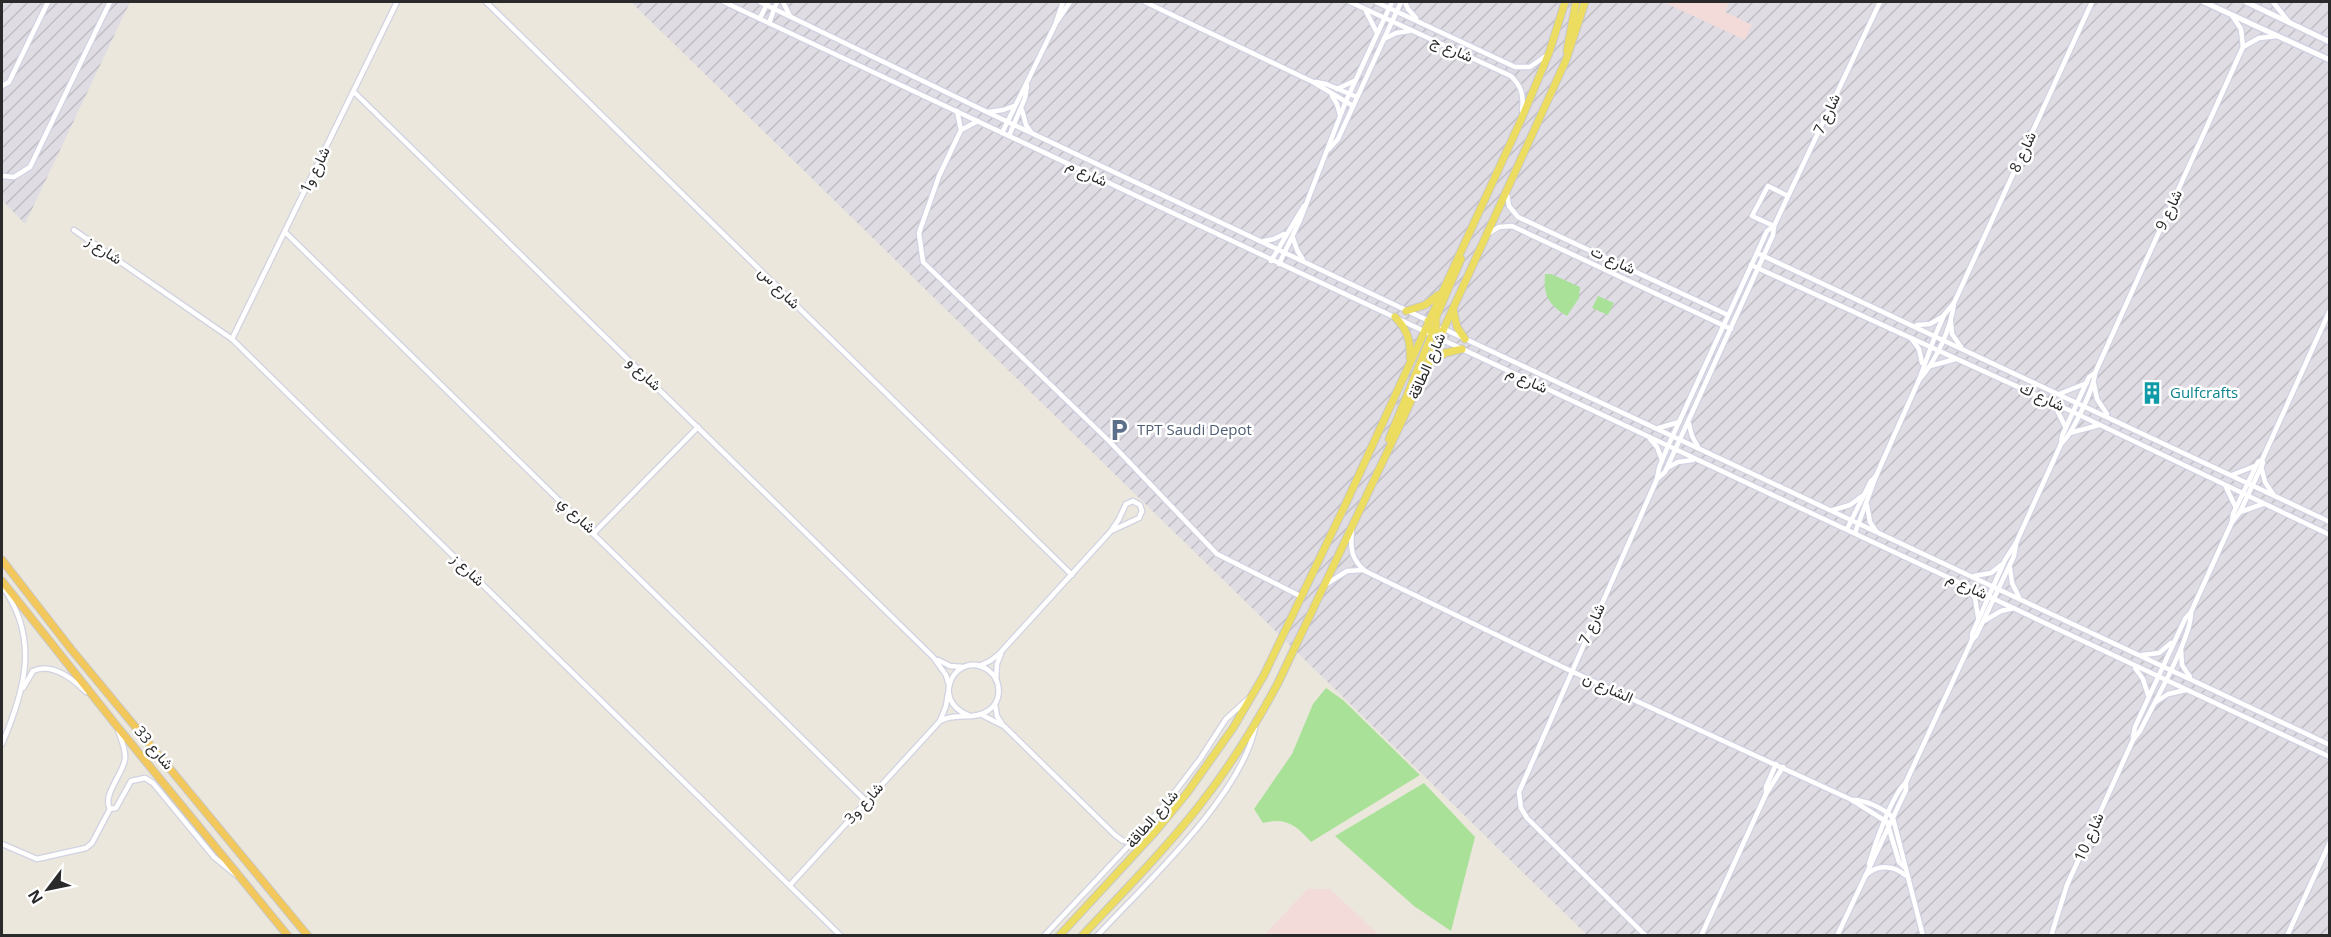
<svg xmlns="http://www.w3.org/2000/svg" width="2331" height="937" viewBox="0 0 2331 937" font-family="'Open Sans',Vazirmatn,sans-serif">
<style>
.industrial{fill:url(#industrial-furrows)}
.medical{fill:#f2dbd9}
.grass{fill:#a9e199}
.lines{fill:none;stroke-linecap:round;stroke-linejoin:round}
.minor-casing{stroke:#d1d2e2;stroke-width:7}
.tertiary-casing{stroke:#d1d2e2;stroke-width:8}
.primary-casing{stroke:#c8c8c8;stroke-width:9}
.trunk-casing{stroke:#c8c8c8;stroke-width:9}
.minor{stroke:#fff;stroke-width:4.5}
.tertiary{stroke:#fff;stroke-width:5}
.primary{stroke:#ecdd60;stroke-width:7}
.trunk{stroke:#f2c85c;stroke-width:7}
.labels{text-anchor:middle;stroke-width:5;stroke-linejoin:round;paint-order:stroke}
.street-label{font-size:15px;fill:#2a2a2a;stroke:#fff}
.culture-label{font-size:15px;fill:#0d838f;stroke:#fff;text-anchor:start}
.service-label{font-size:15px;fill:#4e5e75;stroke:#fff;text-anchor:start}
</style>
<defs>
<pattern id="industrial-furrows" width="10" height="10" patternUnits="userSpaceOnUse" patternTransform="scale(1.5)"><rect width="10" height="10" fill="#dfdce4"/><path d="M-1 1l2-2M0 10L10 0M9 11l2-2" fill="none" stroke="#c0bdc4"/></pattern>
</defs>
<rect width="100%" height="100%" fill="#ebe7dc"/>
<g class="industrial">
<path d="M2 2H130L25 224 2 200Z"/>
<path d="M631 2H2329V935H1587Z"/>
</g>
<g class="medical">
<path d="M1663 2H1729L1725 12 1752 25 1745 40Z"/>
<path d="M1308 889H1330L1379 935H1264Z"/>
</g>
<g class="grass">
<path d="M1545 274H1551L1580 287 1579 298 1567 316C1549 305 1543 296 1545 274Z"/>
<path d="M1598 296 1614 303 1608 315 1592 308Z"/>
<path d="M1326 688 1343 700 1420 775 1311 842C1296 825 1286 817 1263 823L1254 809 1292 754 1313 704Z"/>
<path d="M1424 783 1475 837 1451 931 1414 906 1335 836Z"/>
</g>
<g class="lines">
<g class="minor-casing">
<g id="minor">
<path d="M486 2 1072 575"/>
<path d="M724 2C1259 255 1795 505 2330 757"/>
<path d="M760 2 987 112 1429 321"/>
<path d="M783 2 790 16"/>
<path d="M1145 2 1313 82 1353 106"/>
<path d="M1350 2 1511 76C1522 87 1524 96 1522 111"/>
<path d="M1376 2 1515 67H1530L1547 55"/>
<path d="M1405 2 1408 9 1416 18"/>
<path d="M2273 2 2289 22"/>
<path d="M1366 11 1377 33"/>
<path d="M760 18 768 2"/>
<path d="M1056 22 1063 2"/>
<path d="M769 23 777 2"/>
<path d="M1384 39 1396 33 1409 31"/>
<path d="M2243 47 2259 38 2277 36"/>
<path d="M1316 82 1326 84 1357 97"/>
<path d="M2 86 9 82 48 2"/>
<path d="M1337 89 1354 81"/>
<path d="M354 92 933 657 946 675 949 685"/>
<path d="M1332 96 1337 104 1340 115"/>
<path d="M1022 110 1026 125 1031 132"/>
<path d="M957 111 961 130 939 176 919 233 923 262 1108 440 1217 554 1302 597"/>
<path d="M988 112 1003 110 1014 106"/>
<path d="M961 130 978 121"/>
<path d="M1002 133 1056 23 1070 2"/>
<path d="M1009 136 1025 98 1027 86"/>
<path d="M1329 149 1338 139 1401 2"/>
<path d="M2 176 14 177 30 167 110 2"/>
<path d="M1507 194 1509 206 1518 217 1728 315"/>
<path d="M1774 226 1752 216 1768 186 1788 196"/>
<path d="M74 230 232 339 841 936"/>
<path d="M285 232 866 801"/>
<path d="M1489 233 1499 227 1512 226 1731 329"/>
<path d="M1293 238 1297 250 1303 260"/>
<path d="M1264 241 1274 239 1284 234"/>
<path d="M1757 253 2330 522"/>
<path d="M1271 261 1304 206"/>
<path d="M1279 264 1300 220 1346 101 1392 2"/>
<path d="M1751 265 2073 412 2330 535"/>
<path d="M1951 322 1952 334 1961 347"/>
<path d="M1917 325 1930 324 1942 317"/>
<path d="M1442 328 2330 745"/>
<path d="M1911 338 1919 349 1922 363"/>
<path d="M232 339 397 2"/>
<path d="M1930 366 1956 359"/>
<path d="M1919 380C1936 361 1951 329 1954 303L2092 2"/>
<path d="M2094 384 2097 399 2107 414"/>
<path d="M2059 394 2087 383"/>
<path d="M2054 404 2066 428"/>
<path d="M1689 424 1692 436 1698 447"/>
<path d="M1659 428 1679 422"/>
<path d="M2070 433 2099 425"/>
<path d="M1650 439 1657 447 1662 460"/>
<path d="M2062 443C2073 432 2094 388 2095 373"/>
<path d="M2261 466 2265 482 2273 494"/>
<path d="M1667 468 1678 462 1693 460"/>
<path d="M2232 475 2255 466"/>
<path d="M1657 479 1665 472 1675 450 1764 255 1773 235 1774 226 1880 2"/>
<path d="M2226 487 2236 508"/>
<path d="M1867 505 1870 522 1876 531"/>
<path d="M1833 510 1850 505 1862 496"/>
<path d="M2240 512 2263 504"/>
<path d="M2232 522 2240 512 2263 463 2262 460 2330 310"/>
<path d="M1847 529 1871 481 1876 476"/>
<path d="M1352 530C1350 548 1351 559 1365 571L1571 671 1852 800 1887 822 1899 862 1904 867"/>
<path d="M594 533 698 427"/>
<path d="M1855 533 1876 476 1919 380 1935 336 1944 315 1954 303"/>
<path d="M2010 568 2012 583 2019 597"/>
<path d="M1974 576 1991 573 2001 565"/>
<path d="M1325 585 1347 571 1363 570"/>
<path d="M2 586C40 638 25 690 2 744"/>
<path d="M1966 587 1975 598 1978 617"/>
<path d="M1984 621 2001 611 2014 608"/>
<path d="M1972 640V634L2005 560 2016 543 2061 444 2062 436 2089 377 2095 373 2243 47 2241 29 2233 17"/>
<path d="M2181 649 2182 665 2190 677"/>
<path d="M2142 655 2159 653 2171 643"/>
<path d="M938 660 950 666 963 667"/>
<path d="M979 666 990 661 999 654 1111 531 1119 519 1126 504 1133 501 1140 505 1142 511 1139 518 1111 531"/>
<path d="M2135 668 2143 679 2148 695"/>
<path d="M996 680 997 664 1001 654"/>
<path d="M23 688 33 671C52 662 74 680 86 692"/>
<path d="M2156 702 2168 694 2186 690"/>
<path d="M995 704 997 716 1002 724"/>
<path d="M982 715 1004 726 1115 835 1123 841H1133"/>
<path d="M940 721C955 712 975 721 989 710 997 704 1000 695 998 685 997 679 993 674 988 670 958 649 928 699 968 715"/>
<path d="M2133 737 2135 727 2185 619 2191 612 2232 522 2233 514 2258 462 2262 460"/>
<path d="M1766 794V787L1776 764"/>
<path d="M1852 800C1864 799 1885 809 1893 818L1923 936"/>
<path d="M110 809C102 795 123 774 125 759 126 749 121 739 118 730"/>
<path d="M2 844 37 859 86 848 92 843 110 809 116 808 131 781 145 778 153 783 214 857 236 875"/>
<path d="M1869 864C1875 844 1891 797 1906 782L1972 640 1976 636 2014 556 2016 544"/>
<path d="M1865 876C1877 864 1893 865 1905 875"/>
<path d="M790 885 940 721 946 706 948 693"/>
<path d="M1044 936 1133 841 1171 797 1200 759 1226 719 1249 698"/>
<path d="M1097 936C1146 883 1240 797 1255 728"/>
<path d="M1646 936 1527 818 1521 808 1519 792 1657 479 1659 468 1668 446 1757 253 1767 231 1774 226"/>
<path d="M1701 936 1766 794 1783 767"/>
<path d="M1837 936 1906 790V782"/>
<path d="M2051 936 2067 885 2133 740 2140 731C2153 705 2192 637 2191 612"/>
<path d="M2287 936 2330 842"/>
</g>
</g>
<g class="tertiary-casing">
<g id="tertiary">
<path d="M2204 2 2330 60"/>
<path d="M2246 2 2330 42"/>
</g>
</g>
<g class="primary-casing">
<g id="primary">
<path d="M1567 51 1576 2"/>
<path d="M1453 309 1457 327 1465 339"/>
<path d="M1406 311 1425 305 1438 295"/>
<path d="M1395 317C1407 329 1411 341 1410 358"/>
<path d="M1436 330V317L1461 259"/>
<path d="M1429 364 1445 353 1462 349"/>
<path d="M1389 439 1432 334 1428 321"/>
<path d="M1059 936 1155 832 1187 793 1233 728 1264 675 1347 501 1521 120 1549 53 1565 2"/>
<path d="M1082 936C1122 893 1163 852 1199 806 1229 768 1255 726 1278 683L1400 425 1566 60 1585 2"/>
</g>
</g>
<g class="trunk-casing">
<g id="trunk">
<path d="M2 560 71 649 308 936"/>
<path d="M2 581 116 725 288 936"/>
</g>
</g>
<use href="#minor" class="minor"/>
<use href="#tertiary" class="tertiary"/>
<use href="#primary" class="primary"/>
<use href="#trunk" class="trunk"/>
</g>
<defs>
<g id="building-bare" transform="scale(1.8)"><path d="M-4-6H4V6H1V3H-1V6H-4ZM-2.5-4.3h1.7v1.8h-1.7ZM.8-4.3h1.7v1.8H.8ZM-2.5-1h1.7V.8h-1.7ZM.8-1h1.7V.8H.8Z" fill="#0f9aa8" stroke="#fff" stroke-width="2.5" paint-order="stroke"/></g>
<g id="parking-bare" transform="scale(1.8)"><path d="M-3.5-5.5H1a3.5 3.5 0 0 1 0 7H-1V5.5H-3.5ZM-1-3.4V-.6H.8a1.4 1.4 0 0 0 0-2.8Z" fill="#5c6f8a" stroke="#fff" stroke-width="2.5" paint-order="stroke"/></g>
</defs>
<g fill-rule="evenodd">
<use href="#building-bare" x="2152" y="393"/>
<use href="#parking-bare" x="1119" y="430"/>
</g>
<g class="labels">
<g class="street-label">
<text transform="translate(1452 49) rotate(24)" y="5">شارع ج</text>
<text transform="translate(1827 114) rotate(-65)" y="5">شارع 7</text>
<text transform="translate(2023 152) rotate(-65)" y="5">شارع 8</text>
<text transform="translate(315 170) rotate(-64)" y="5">شارع و1</text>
<text transform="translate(1087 173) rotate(26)" y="5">شارع م</text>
<text transform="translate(2169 210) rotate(-65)" y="5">شارع 9</text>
<text transform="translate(104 250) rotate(34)" y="5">شارع ز</text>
<text transform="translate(1613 260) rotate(25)" y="5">شارع ت</text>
<text transform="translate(779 288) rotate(45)" y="5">شارع س</text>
<text transform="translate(1427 366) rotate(-66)" y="5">شارع الطاقة</text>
<text transform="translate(644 374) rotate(44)" y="5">شارع و</text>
<text transform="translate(1527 380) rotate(25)" y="5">شارع م</text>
<text transform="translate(2042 397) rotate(25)" y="5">شارع ك</text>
<text transform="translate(577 515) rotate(44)" y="5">شارع ي</text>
<text transform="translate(468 570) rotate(44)" y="5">شارع ز</text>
<text transform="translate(1967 586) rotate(25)" y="5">شارع م</text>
<text transform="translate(1592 624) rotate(-66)" y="5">شارع 7</text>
<text transform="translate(1608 688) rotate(24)" y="5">الشارع ن</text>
<text transform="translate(154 748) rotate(50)" y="5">شارع 33</text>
<text transform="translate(864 803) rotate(-48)" y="5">شارع و3</text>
<text transform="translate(1152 819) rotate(-49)" y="5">شارع الطاقة</text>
<text transform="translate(2089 837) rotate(-66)" y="5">شارع 10</text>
</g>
<g class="culture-label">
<text x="2170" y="398">Gulfcrafts</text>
</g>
<g class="service-label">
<text x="1137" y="435">TPT Saudi Depot</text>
</g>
</g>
<rect width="2331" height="937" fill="none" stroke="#2a2a2a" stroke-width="6"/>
<g transform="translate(48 889) rotate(238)" stroke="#ffffff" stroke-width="4.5" paint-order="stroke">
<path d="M0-4.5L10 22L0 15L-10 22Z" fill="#2a2a2a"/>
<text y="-9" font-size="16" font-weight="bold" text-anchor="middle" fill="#2a2a2a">N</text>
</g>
</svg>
